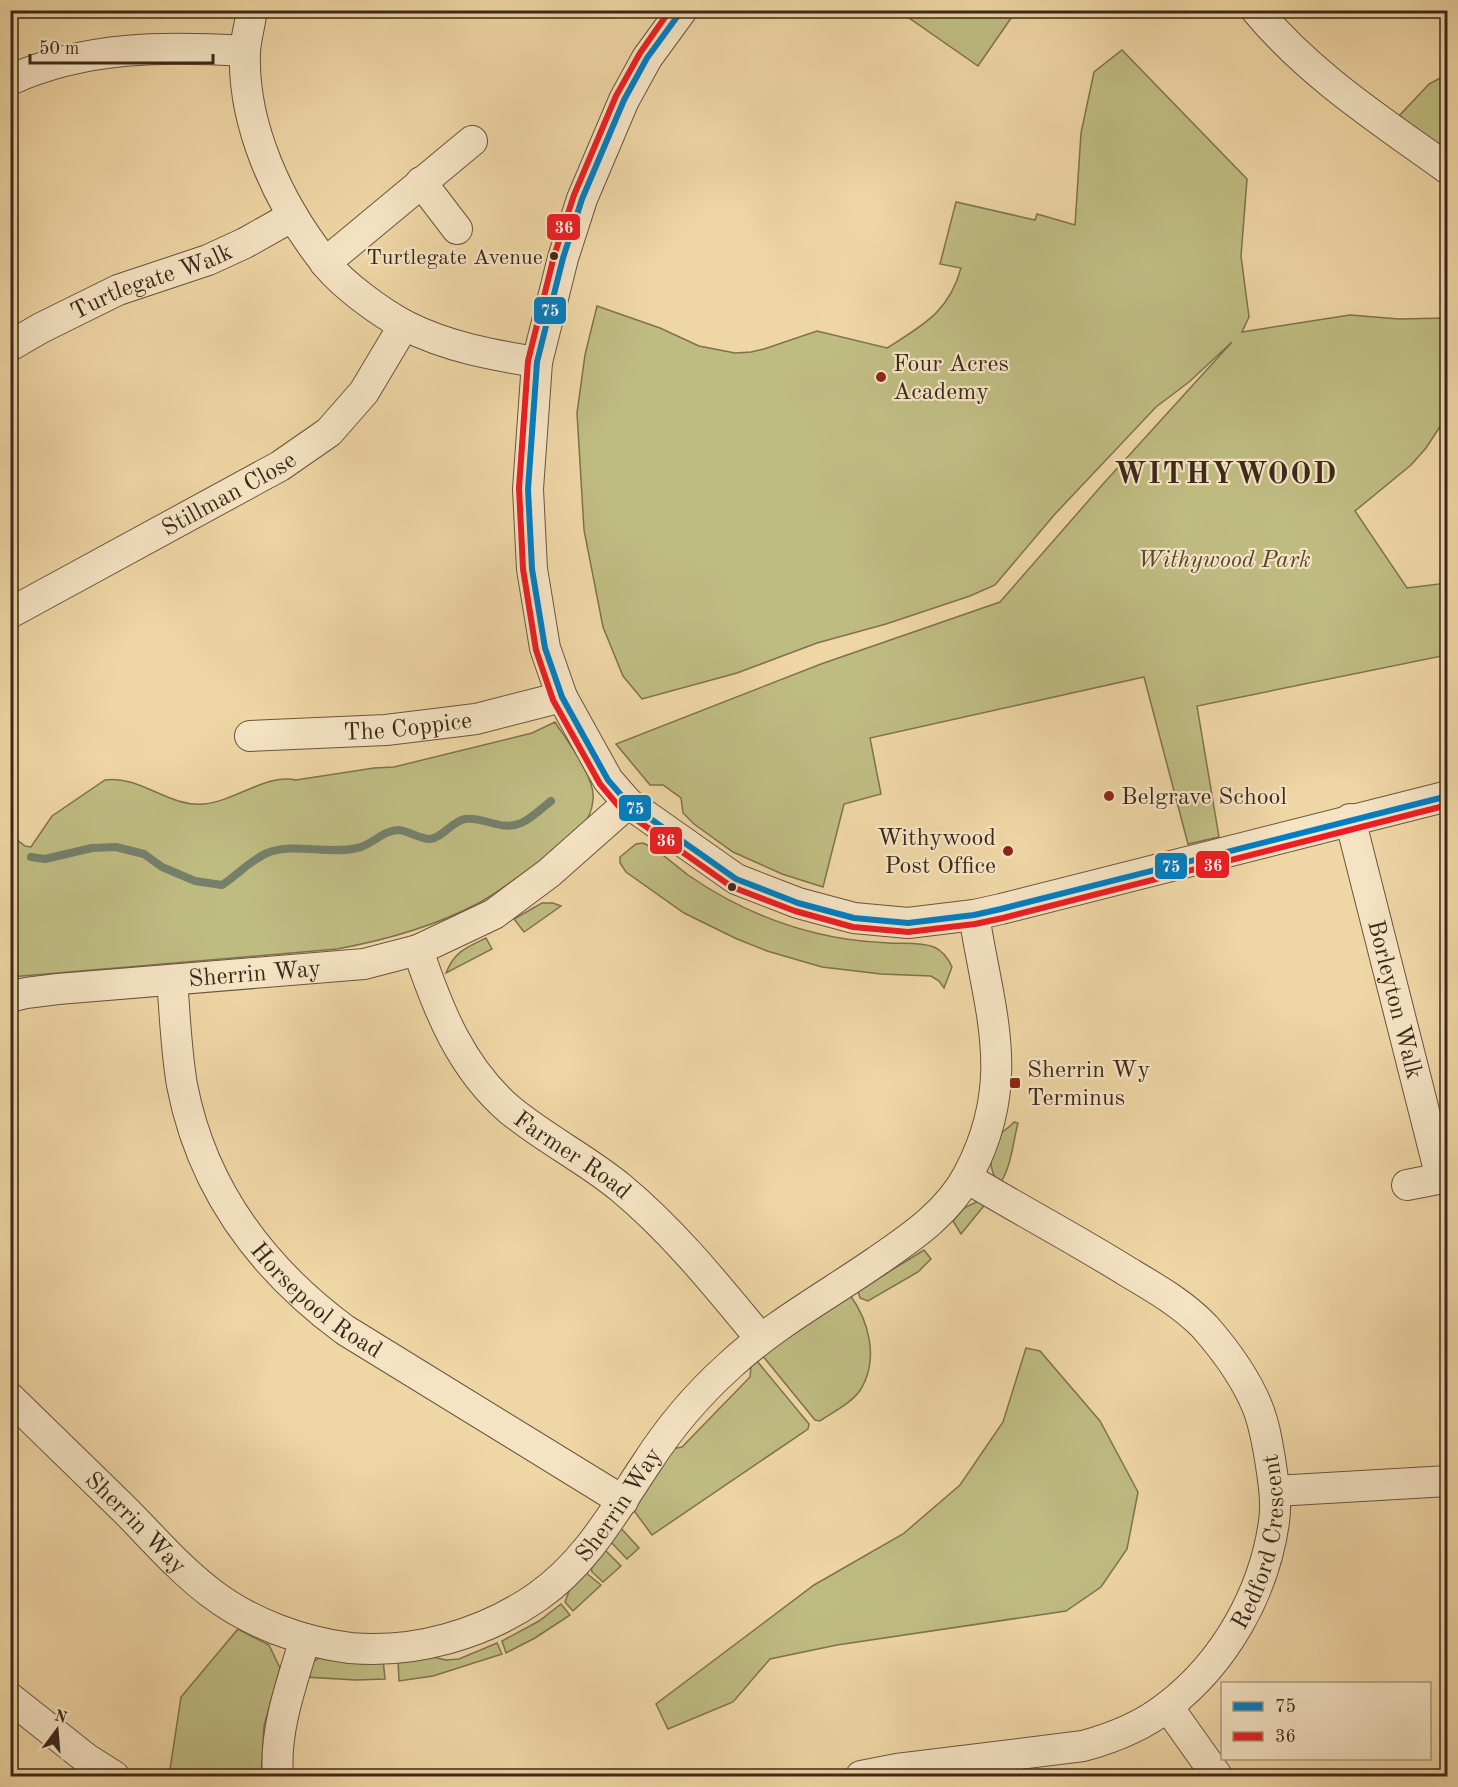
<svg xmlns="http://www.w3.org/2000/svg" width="1458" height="1787" viewBox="0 0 1458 1787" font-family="'Old Standard TT',serif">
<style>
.green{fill:#bfbc82;stroke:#7e724e;stroke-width:1.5}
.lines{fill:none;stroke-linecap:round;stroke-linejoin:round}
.stream{stroke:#75806b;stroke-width:8}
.street-casing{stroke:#6a543d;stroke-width:32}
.street{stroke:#f5e4c4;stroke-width:30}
.bus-1-casing{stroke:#f5e4c4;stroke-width:10}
.bus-2-casing{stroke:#f5e4c4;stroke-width:10}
.bus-1{stroke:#007ec5;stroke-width:6}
.bus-2{stroke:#ee1d23;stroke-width:6}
.bus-dot{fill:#3d281a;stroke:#f5e4c4;stroke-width:2}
.poi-dot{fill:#8f2418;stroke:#f5e4c4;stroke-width:2}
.labels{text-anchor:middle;stroke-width:4.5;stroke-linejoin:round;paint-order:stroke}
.bus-label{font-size:22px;fill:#3d281a;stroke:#f5e4c4;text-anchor:end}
.street-label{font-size:24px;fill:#3d281a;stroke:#f5e4c4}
.poi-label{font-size:24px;fill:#3d281a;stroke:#f5e4c4;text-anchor:start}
.park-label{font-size:24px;font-style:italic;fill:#57462f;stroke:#f5e4c4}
.district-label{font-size:30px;font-weight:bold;letter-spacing:1.5px;fill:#3d281a;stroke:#f5e4c4}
.line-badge{stroke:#f5e4c4;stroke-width:2}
.badge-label{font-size:16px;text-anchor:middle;font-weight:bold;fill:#fff}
</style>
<rect width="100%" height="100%" fill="#efd6a5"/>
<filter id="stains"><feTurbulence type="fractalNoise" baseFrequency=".00333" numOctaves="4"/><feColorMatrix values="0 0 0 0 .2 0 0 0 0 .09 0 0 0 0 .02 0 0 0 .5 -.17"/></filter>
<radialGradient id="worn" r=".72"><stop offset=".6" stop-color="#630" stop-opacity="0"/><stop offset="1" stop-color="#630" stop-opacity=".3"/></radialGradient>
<g class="green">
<path d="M899 11H1016L978 66Z"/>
<path d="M1122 50 1247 179 1241 256 1249 317 1242 332 1350 315 1399 319 1447 318V416L1426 448 1411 465 1355 511 1407 588 1447 583V655L1197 706 1219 837 1188 844 1144 677 870 738 881 794 844 804 823 887 782 874 733 852 694 824 683 813 681 798 663 785H650L616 744 821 664 1000 602 1103 484 1232 342 1189 382 1156 407 1055 514 995 585 970 596 886 624 817 643 737 673 642 699 623 676 603 627 584 530 577 413 585 355 597 306 660 328 699 346 735 353 751 352 764 349 817 331 887 348C923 325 949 312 961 268L940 264 956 202 1035 220 1037 214 1075 225 1081 133 1094 72Z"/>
<path d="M1446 75 1447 76V150L1399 116 1429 84Z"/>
<path d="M555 722C567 741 596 777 593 800 591 828 566 842 545 857 523 873 501 891 477 904 433 927 386 940 337 949L11 977V835L25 846 31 847 52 816 105 780C140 775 168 807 203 804 233 802 268 773 296 780L374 768 394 767 532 733Z"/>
<path d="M643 843C660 850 673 864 688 875 727 902 770 922 816 933 839 939 865 942 889 943 903 944 921 942 934 947 943 951 948 958 952 967L944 988 939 981 931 976 881 974 822 967 767 951 737 939 684 913 626 872 620 863V857L636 844Z"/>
<path d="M542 903H553L561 906 524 932 514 919Z"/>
<path d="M486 938 492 949 446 973C454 952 467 947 486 938Z"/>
<path d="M1014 1122 1018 1123C1013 1142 1011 1169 999 1185 989 1171 987 1149 999 1135 1004 1130 1010 1127 1014 1122Z"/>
<path d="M978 1201 987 1202 961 1234 953 1221 964 1208Z"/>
<path d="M924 1250 931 1259 918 1272 868 1301 860 1298 858 1291Z"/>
<path d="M850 1295C869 1321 879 1359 861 1389 852 1403 833 1412 820 1421L815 1420 762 1355Z"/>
<path d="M1026 1348 1040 1351 1100 1421 1138 1492 1127 1549 1101 1587 1066 1611 837 1645 770 1659 733 1702 668 1729 656 1704 814 1585 903 1534 960 1485 1003 1422Z"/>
<path d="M757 1361 809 1424 808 1429 652 1535 632 1508 666 1450 682 1447 750 1377 751 1366Z"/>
<path d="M619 1526 639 1548 627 1559 610 1541Z"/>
<path d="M604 1549 621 1566 603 1582 592 1572 591 1564Z"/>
<path d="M585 1572 601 1585 573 1611 565 1602 572 1583Z"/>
<path d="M561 1604 570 1615 535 1638 506 1653 502 1641 539 1621Z"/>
<path d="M238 1629 269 1645 280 1668 264 1726 261 1776H169L181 1697Z"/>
<path d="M497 1643 502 1654 433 1676 399 1681 398 1659 428 1656 446 1660 459 1659Z"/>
<path d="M320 1657 383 1659 385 1679 356 1680 305 1677 313 1662Z"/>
</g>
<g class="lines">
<path class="stream" d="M31 857 45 859 92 848 116 847 144 854 162 867 195 881 222 885C237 875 251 860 267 853 293 842 329 855 357 848 372 845 383 830 399 830 409 831 419 839 430 839 442 838 451 822 465 819 476 817 485 822 496 824 521 831 532 816 551 801"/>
<g class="street-casing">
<g id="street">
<path d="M252 10C250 24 246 38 245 51 242 126 279 204 324 261 341 284 381 313 406 326 448 347 492 355 537 362"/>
<path d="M682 10 647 58 624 100 582 199 563 258 537 362 528 489 532 569 545 648 562 697 608 780 628 803 736 879 798 903 854 918 908 923 974 915 1001 909 1448 796"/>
<path d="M1256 10C1310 75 1380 120 1448 169"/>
<path d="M10 80C85 46 165 46 245 51"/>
<path d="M421 182 457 229"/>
<path d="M325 263 472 141"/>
<path id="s1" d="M10 346 41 328 118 290 208 260 245 243 293 216"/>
<path id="s2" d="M10 613 280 466 329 432 364 392 404 325"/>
<path id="s3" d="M250 736 386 730 476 719 562 697"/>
<path id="s4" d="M1350 819 1441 1178"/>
<path id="s5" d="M418 950C438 1010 461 1068 510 1110 545 1139 586 1159 621 1188 674 1232 717 1286 760 1338"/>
<path id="s6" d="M172 980C175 1015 176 1050 182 1085 202 1189 261 1268 345 1330L623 1501"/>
<path id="s7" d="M10 997 26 993 58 989 364 964 418 950 494 914 549 873 628 803"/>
<path d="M1407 1185 1448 1177"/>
<path id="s8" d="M10 1398C48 1435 86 1472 124 1509 152 1537 179 1569 211 1593 250 1623 302 1642 350 1648 414 1654 484 1634 537 1597 586 1563 614 1512 646 1464 669 1428 698 1394 729 1366 773 1325 828 1295 877 1261 912 1237 949 1212 969 1173 1018 1080 989 1011 974 915"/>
<path d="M1275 1491 1448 1481"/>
<path d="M10 1698 87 1759 114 1776"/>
<path d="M1168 1707 1217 1776"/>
<path d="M278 1776C274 1730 292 1683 305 1639"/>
<path id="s9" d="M861 1776 897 1769 1083 1746C1113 1738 1143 1726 1168 1706 1225 1662 1264 1593 1274 1522 1277 1501 1273 1479 1270 1459 1267 1441 1264 1423 1257 1406 1245 1377 1226 1351 1205 1327 1183 1304 1155 1288 1128 1272 1075 1239 1020 1210 967 1178"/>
</g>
</g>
<use href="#street" class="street"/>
<g class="bus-1-casing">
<path id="bus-1" d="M682 10 647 58 624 100 582 199 563 258 537 362 528 489 532 569 545 648 562 697 608 780 628 803 736 879 798 903 854 918 908 923 974 915 1001 909 1448 796"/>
</g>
<g class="bus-2-casing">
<path id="bus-2" d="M670 10 640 53 616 96 574 195 554 256 528 361 519 488 523 569 536 650 553 700 600 784 621 809 732 887 795 911 853 927 908 932 975 924 1003 918 1448 805"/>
</g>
<use href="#bus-1" class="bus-1"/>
<use href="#bus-2" class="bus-2"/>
</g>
<g class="bus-dot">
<circle cx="554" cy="256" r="5"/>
<circle cx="732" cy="887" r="5"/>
</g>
<g class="poi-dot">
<circle cx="881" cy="377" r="6"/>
<circle cx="1109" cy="796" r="6"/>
<circle cx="1008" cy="851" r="6"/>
<rect x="1009" y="1077" width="12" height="12" rx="3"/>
</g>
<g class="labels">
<g class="bus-label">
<text x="543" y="264">Turtlegate Avenue</text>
</g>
<g class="street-label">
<text dy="8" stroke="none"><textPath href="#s1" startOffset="156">Turtlegate Walk</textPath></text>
<text dy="8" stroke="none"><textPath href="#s2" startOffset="249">Stillman Close</textPath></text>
<text dy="8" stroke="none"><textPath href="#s3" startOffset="158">The Coppice</textPath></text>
<text dy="8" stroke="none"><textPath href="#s7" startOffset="246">Sherrin Way</textPath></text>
<text dy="8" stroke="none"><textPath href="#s4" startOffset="186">Borleyton Walk</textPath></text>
<text dy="8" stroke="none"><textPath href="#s5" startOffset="264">Farmer Road</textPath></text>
<text dy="8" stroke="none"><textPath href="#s6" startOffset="366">Horsepool Road</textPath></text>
<text dy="8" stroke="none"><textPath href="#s8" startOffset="753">Sherrin Way</textPath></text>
<text dy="8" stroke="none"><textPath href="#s8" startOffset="177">Sherrin Way</textPath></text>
<text dy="8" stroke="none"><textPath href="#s9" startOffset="514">Redford Crescent</textPath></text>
</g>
<g class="poi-label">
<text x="893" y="371">Four Acres<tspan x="893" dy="28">Academy</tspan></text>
<text x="1121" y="804">Belgrave School</text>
<text x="996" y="845" text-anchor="end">Withywood<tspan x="996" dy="28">Post Office</tspan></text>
<text x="1027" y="1077">Sherrin Wy<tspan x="1027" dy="28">Terminus</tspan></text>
</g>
<g class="park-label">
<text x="1224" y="567">Withywood Park</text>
</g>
<g class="district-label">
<text x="1226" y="483">WITHYWOOD</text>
</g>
</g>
<g class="line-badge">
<rect x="546" y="213" width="35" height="28" rx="6" fill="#ee1d23"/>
<rect x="533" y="296" width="34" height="29" rx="6" fill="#007ec5"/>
<rect x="618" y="794" width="34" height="28" rx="6" fill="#007ec5"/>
<rect x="649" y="826" width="34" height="29" rx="6" fill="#ee1d23"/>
<rect x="1195" y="850" width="35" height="29" rx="6" fill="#ee1d23"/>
<rect x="1154" y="852" width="34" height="28" rx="6" fill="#007ec5"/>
</g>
<g class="badge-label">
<text x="564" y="233">36</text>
<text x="550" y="316">75</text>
<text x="635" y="814">75</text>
<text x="666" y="846">36</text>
<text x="1213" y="871">36</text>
<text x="1171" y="872">75</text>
</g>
<rect width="1458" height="1787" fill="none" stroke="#efd6a5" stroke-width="36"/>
<rect x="12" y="12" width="1434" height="1763" fill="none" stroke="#3d281a" stroke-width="3"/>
<rect x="18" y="18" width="1422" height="1751" fill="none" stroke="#3d281a" stroke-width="1.5"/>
<rect x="1221" y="1682" width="210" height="78" fill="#f5e4c4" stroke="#ab9980" stroke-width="1.5"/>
<rect x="1233" y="1702" width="30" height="9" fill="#007ec5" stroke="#ab9980" stroke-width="1.5"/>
<text x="1275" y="1712" font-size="18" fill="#3d281a">75</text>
<rect x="1233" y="1732" width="30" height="9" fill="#ee1d23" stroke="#ab9980" stroke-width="1.5"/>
<text x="1275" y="1742" font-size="18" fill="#3d281a">36</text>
<g transform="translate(57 1730) rotate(16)" stroke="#f5e4c4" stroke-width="4.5" paint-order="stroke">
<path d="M0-4.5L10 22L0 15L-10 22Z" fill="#3d281a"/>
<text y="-9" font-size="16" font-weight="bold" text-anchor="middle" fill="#3d281a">N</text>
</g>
<path d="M30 54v9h183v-9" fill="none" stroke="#3d281a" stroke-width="3"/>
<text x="39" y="54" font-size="18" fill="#3d281a" stroke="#f5e4c4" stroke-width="4.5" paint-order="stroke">50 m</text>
<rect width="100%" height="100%" filter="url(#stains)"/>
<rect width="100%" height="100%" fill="url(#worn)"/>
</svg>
